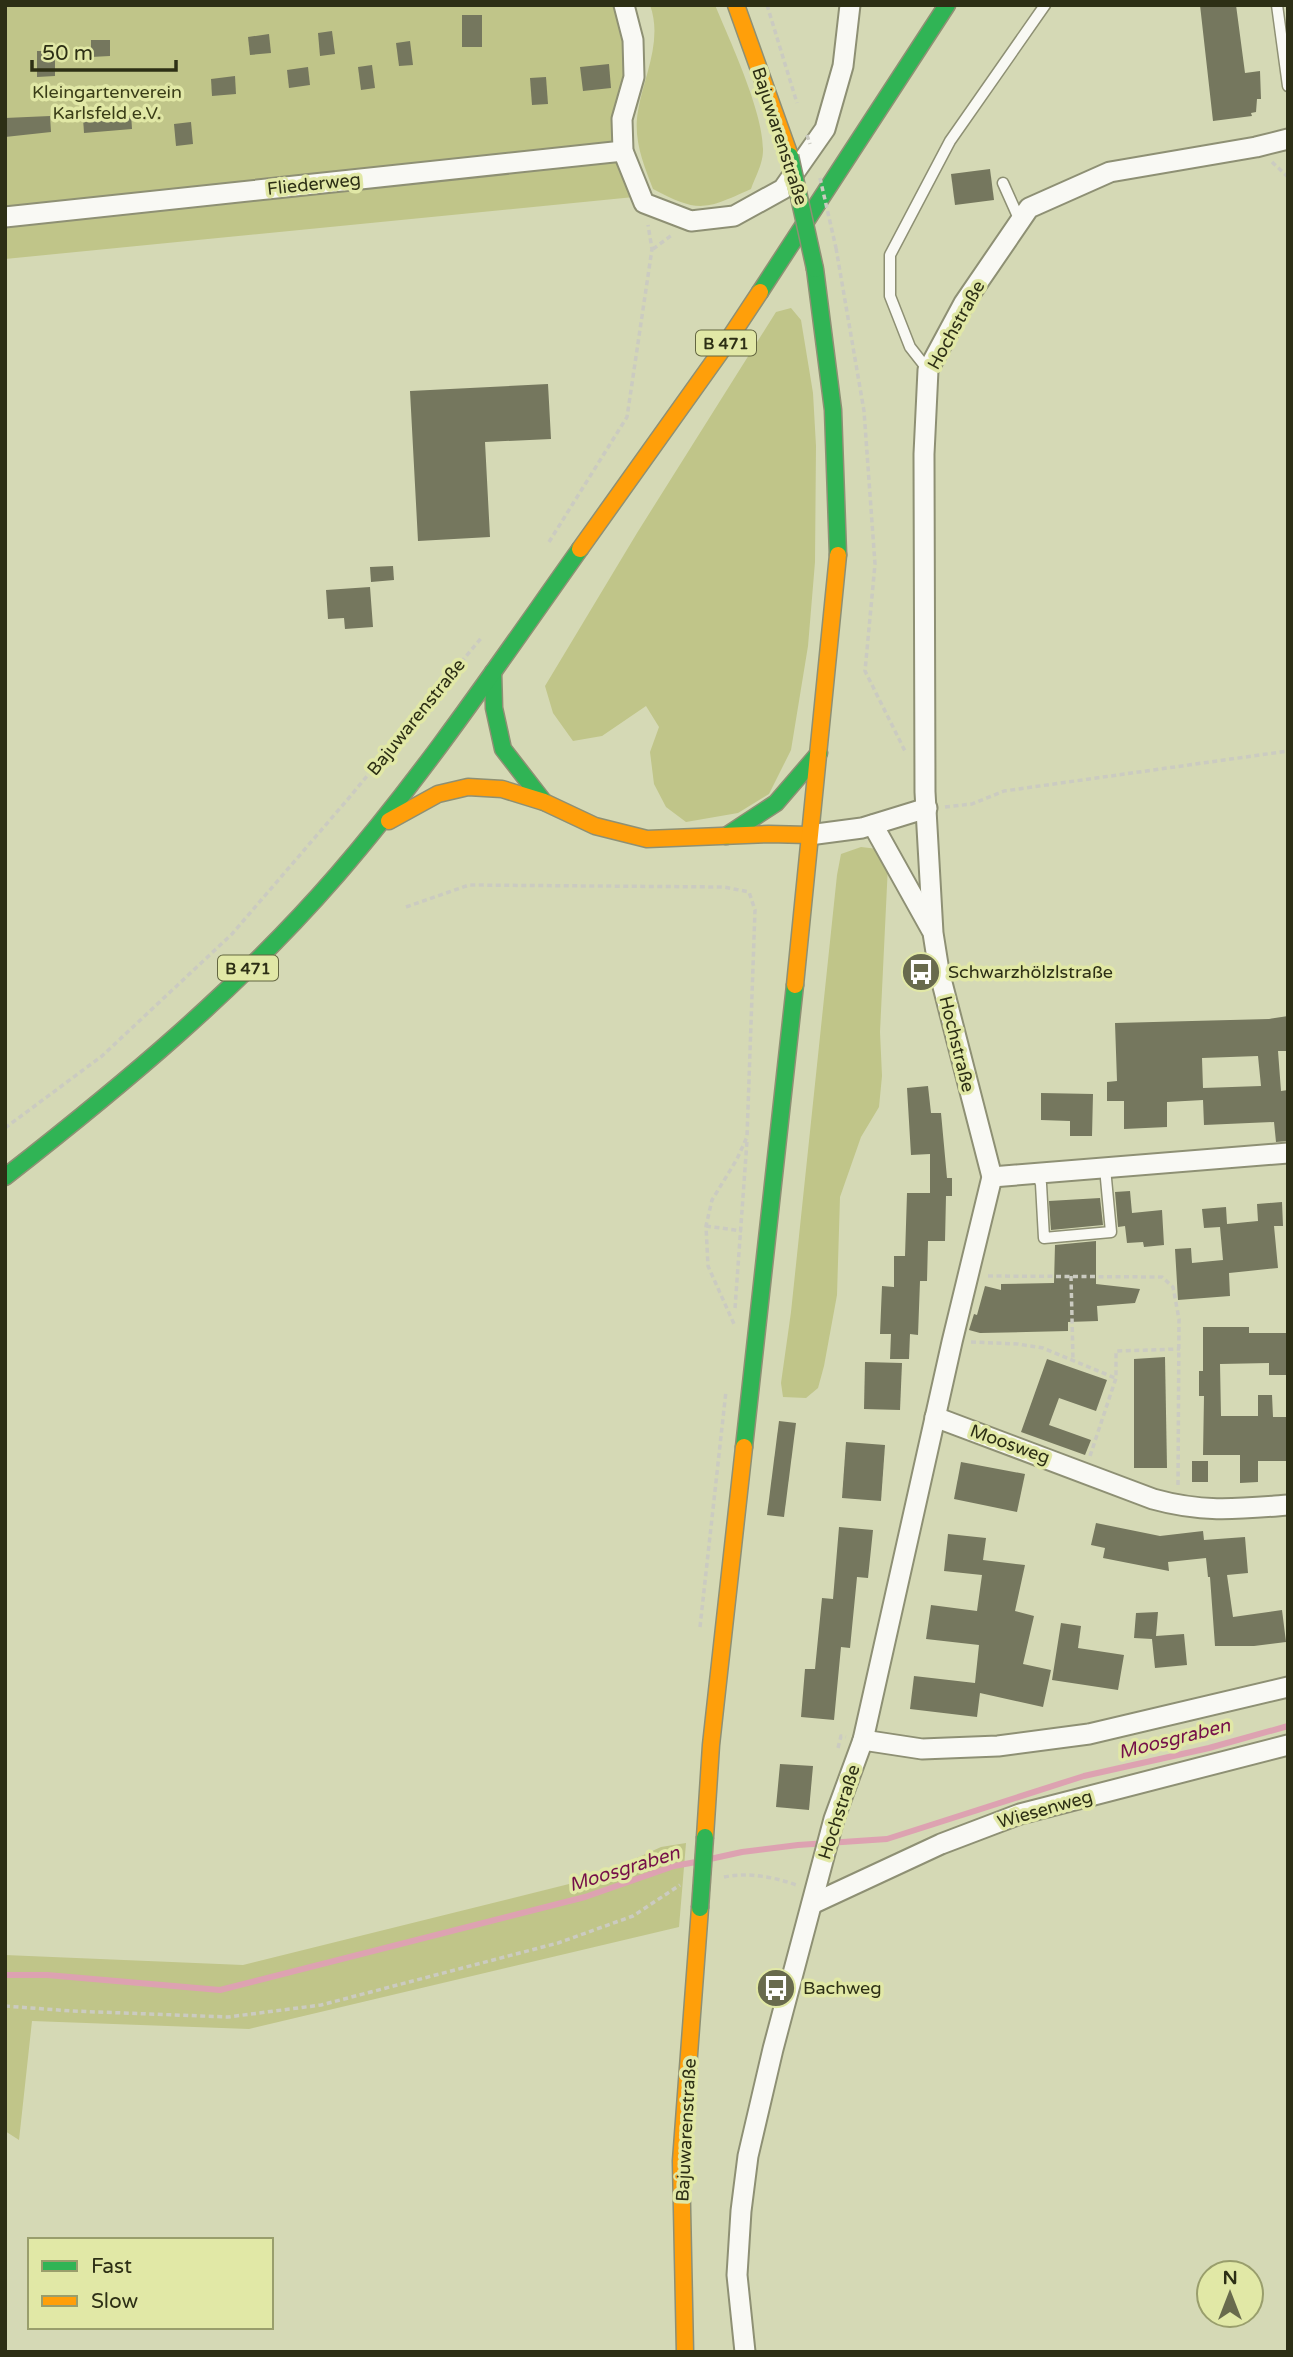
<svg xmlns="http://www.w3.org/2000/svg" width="1293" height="2357" viewBox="0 0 1293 2357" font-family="'Varela Round',sans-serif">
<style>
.green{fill:#c0c589}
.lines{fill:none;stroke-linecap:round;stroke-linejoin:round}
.stream{stroke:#dda2b1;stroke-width:6}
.building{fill:#75775e;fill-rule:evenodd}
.lane-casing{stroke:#8e9074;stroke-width:13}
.street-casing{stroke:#8e9074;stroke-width:23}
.fast-casing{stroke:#8e9074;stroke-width:19}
.slow-casing{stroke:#8e9074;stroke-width:19}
.path{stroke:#cbcbc1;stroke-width:3.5;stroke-dasharray:5 3.5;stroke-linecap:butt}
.lane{stroke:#f9f9f4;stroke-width:10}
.street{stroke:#f9f9f4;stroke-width:19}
.fast{stroke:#30b455;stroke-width:16}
.slow{stroke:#ff9f0a;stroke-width:16}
.fast-bridge-casing{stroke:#8e9074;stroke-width:19;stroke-linecap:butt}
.path-bridge{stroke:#cbcbc1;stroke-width:3.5;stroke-dasharray:5 3.5;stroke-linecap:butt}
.fast-bridge{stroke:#30b455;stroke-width:16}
.labels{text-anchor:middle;stroke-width:7;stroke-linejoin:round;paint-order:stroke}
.shield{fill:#e1e8a6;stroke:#636640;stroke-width:2}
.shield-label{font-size:16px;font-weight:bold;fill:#2d2f15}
.park-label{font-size:18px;fill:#3a3d17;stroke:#e1e8a6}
.street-label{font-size:18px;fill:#2d2f15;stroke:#e1e8a6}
.poi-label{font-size:18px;fill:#2d2f15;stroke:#e1e8a6;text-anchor:start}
.water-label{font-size:19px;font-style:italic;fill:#750f48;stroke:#e1e8a6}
</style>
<rect width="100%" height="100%" fill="#d5d9b5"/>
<g class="green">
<path d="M5 5H618L628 42 627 78 617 141 605 146 5 210Z"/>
<path d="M650 5H715C729 39 770 125 762 159 760 169 754 180 751 189 705 210 698 213 653 189 643 163 633 139 638 111 644 76 663 41 650 5Z"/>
<path d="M621 159 634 197 5 259V225Z"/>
<path d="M791 308 801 320 813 393 816 446 815 562 808 646 791 750 769 794 738 813 686 822 666 807 654 784 650 752 659 727 646 706 602 736 573 741 553 713 545 686 637 533 776 312Z"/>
<path d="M861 847 878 849 888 865 880 1032 882 1076 879 1107 861 1137 840 1197 837 1295 824 1366 818 1388 806 1398 783 1397 781 1383 791 1312 837 875 841 854Z"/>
<path d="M686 1843 679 1927 249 2029 32 2021 19 2140 5 2131V1955L243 1965 593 1878 661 1847Z"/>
</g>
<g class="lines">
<g class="stream">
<path d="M710 1859 742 1852 798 1845 887 1839 1084 1776 1209 1748 1288 1726"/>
<path d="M5 1975H47L220 1990 585 1897 674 1866 696 1862"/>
</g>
</g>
<g class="building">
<path d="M1200 5H1236L1245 73 1260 71 1261 99H1257L1256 112 1251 113 1252 116 1213 121Z"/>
<rect x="462" y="15" width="20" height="32"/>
<path d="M332 31 335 54 320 56 318 33Z"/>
<path d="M269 34 271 53 250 55 248 37Z"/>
<path d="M91 40H110V56L91 57Z"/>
<path d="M410 41 413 65 399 66 396 43Z"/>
<path d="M37 51H55V76L37 77Z"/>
<path d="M609 64 611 88 583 91 580 67Z"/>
<path d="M372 65 375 88 361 90 358 67Z"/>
<path d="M308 67 310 85 289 88 287 70Z"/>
<path d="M235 76 236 94 212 96 211 79Z"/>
<path d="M546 77 548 104 532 105 530 78Z"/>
<path d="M131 114 132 129 84 133 83 118Z"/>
<path d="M50 116 51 132 5 137V118Z"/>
<path d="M191 122 193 144 176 146 174 124Z"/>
<path d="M990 169 994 200 955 205 951 174Z"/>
<path d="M548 384 551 439 485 442 490 537 418 541 410 391Z"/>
<path d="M393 566 394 580 371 582 370 567Z"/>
<path d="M370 587 373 627 345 629 344 618 328 619 326 590Z"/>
<path d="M1288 1016V1051H1278L1281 1091 1288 1090V1141L1276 1142 1274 1122 1204 1125 1203 1100 1167 1102V1127L1124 1129V1101H1107V1082L1117 1081 1115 1023 1269 1019ZM1258 1056 1261 1086 1203 1088 1202 1058Z"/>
<path d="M928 1086 931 1113H941L947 1178H952V1196H946L945 1241H928L927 1281H920L918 1335 910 1334 909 1359H890L891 1334H880L882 1286 894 1287V1256H905L907 1193H930V1154L911 1155 907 1088Z"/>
<path d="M1041 1093 1093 1094 1092 1136H1070V1121L1041 1120Z"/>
<path d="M1130 1191 1132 1213 1162 1210 1164 1245 1144 1247 1143 1242 1127 1243 1125 1226 1118 1227 1115 1192Z"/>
<path d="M1100 1198 1103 1225 1051 1230 1049 1201Z"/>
<path d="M1282 1202 1283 1226H1274L1278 1268 1229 1273 1230 1296 1178 1300 1175 1249 1191 1248 1192 1263 1223 1260 1220 1227 1204 1228 1202 1209 1226 1207 1227 1224 1258 1221 1257 1204Z"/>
<path d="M1096 1241V1284L1140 1289 1135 1303 1097 1306 1098 1321 1068 1322V1331L980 1333 969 1330 974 1314 977 1315 985 1286 1001 1290V1284L1054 1283 1055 1245Z"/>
<path d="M1203 1327H1249V1333H1288V1375H1269V1363L1220 1364 1221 1416H1258V1395H1272L1273 1417H1288V1461H1258V1482L1240 1483V1455H1203L1204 1396H1199V1371H1203Z"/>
<path d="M1165 1357 1167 1468H1134V1359Z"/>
<path d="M1047 1359 1107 1380 1096 1411 1059 1398 1049 1425 1091 1440 1085 1455 1021 1432Z"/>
<path d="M865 1362 902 1363 900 1410 864 1409Z"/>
<path d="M779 1421 796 1423 784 1517 767 1515Z"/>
<path d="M846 1442 885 1445 881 1501 842 1498Z"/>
<rect x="1192" y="1461" width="16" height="21"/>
<path d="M961 1462 1025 1474 1017 1512 954 1499Z"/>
<path d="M1096 1523 1160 1536 1203 1531 1204 1540 1245 1537 1248 1573 1227 1575 1233 1617 1282 1610 1286 1642 1254 1646H1215L1210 1577H1208L1206 1558 1168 1562 1169 1571 1103 1558 1105 1548 1091 1545Z"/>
<path d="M839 1527 873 1530 868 1578 857 1577 850 1648 841 1647 834 1720 801 1717 805 1669H815L822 1598 833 1599Z"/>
<path d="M948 1534 986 1538 983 1560 1025 1565 1015 1611 1034 1616 1023 1664 1051 1670 1043 1707 980 1693 977 1717 910 1709 914 1676 975 1683 979 1645 926 1639 931 1605 977 1611 982 1575 944 1571Z"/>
<path d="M1158 1612 1156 1636 1184 1634 1187 1665 1155 1668 1152 1639 1134 1638 1136 1613Z"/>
<path d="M1061 1623 1081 1626 1078 1648 1124 1655 1118 1690 1052 1680Z"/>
<path d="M780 1764 813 1766 809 1810 776 1807Z"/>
</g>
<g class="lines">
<g class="lane-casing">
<g id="lane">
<path d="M1277 5 1288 86"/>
<path d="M1003 183 1020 221"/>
<path d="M928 370 910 347 890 296V255L950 141 1045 5"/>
<path d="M1037 1173 1041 1184 1044 1238 1111 1232 1105 1168"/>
</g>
</g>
<g class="street-casing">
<g id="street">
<path d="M624 5 633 40 634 77 622 119 623 151 644 203 691 221 734 216 783 189 825 129 843 66 850 5"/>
<path d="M5 217 623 151"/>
<path d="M873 825 931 929"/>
<path d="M809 835 862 828 927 808"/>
<path d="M992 1177 1288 1153"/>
<path d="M935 1417 1153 1499C1203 1513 1238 1509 1288 1505"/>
<path d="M863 1740 922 1749 998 1746 1089 1734 1288 1687"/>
<path d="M812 1904 941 1844 1020 1814 1288 1745"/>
<path d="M745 2352 737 2275 741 2211 748 2156 773 2049 834 1819 863 1740 952 1342 992 1177 939 971 933 933 925 792 924 454 928 370 964 303 1029 208 1110 172 1256 147 1288 139"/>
</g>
</g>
<g class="fast-casing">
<g id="fast">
<path d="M815 269 833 410 838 555"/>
<path d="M760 292 947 5"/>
<path d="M493 672 494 708 503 749 544 802"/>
<path d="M726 836 776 803 819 753"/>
<path d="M5 1177C124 1084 238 989 337 875 426 772 502 659 580 549"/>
<path d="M744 1447 795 985"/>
</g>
</g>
<g class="slow-casing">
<g id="slow">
<path d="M736 5 790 156"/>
<path d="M580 549 719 354 760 292"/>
<path d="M389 821 438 794 468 787 502 789 544 802 595 826 647 839 769 834 809 835"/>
<path d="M795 985 838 555"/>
<path d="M705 1837 711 1745 744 1447"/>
<path d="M685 2352 681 2161 700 1908"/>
</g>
</g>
<g class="path">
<path d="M767 5 797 103"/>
<path d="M1272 162 1288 177"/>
<path d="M836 248 864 411 875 564 865 671 906 753"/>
<path d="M653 249 672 235"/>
<path d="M549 542 627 417 652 249 648 225"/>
<path d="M945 807 972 804 1004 791 1288 751"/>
<path d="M406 907 469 885 724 887 749 892 755 910 747 1137 737 1159 712 1200 706 1226 708 1266 734 1324"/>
<path d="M5 1128 102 1056 232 934 348 799 482 637"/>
<path d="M706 1226 742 1231"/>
<path d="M988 1276 1162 1277 1173 1287 1179 1319 1178 1485"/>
<path d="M1071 1276 1073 1360"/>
<path d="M735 1308 747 1141"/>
<path d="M971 1342 1018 1344 1043 1348 1115 1378"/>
<path d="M1090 1456 1116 1378V1351L1180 1349"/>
<path d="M700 1627 726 1391"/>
<path d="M838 1748 841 1736 846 1737"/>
<path d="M724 1877C749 1872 775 1877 799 1886"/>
<path d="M5 2006 72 2011 228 2017 321 2005 558 1943 633 1916 680 1885"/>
</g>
<use href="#lane" class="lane"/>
<use href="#street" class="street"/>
<use href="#fast" class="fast"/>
<use href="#slow" class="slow"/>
<g class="fast-bridge-casing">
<g id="fast-bridge">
<path d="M790 156 815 269"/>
<path d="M700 1908 705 1837"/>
</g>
</g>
<g class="path-bridge">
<path d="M807 135 810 144"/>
<path d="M820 178 836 248"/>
</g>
<use href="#fast-bridge" class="fast-bridge"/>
</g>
<defs>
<g id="bus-disc" transform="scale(2.0125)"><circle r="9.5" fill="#686a4d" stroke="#e1e8a6"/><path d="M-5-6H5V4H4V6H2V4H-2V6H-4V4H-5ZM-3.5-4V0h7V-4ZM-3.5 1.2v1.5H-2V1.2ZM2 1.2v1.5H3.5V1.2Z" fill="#fff"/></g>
</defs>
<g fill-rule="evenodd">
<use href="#bus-disc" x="921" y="972"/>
<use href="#bus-disc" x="776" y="1988"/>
</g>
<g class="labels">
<g class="shield">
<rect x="696" y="330.5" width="60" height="25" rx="5"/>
<rect x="218" y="955.5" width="60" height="25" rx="5"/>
</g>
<g class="shield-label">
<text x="726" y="349">B 471</text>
<text x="248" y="974">B 471</text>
</g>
<g class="park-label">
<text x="107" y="98">Kleingartenverein<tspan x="107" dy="21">Karlsfeld e.V.</tspan></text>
</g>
<g class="street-label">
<text transform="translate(780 136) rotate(72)" y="6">Bajuwarenstraße</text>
<text transform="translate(314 184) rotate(-6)" y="6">Fliederweg</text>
<text transform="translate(956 325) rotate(-61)" y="6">Hochstraße</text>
<text transform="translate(416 717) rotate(-51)" y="6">Bajuwarenstraße</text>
<text transform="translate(957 1044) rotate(76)" y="6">Hochstraße</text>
<text transform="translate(1010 1444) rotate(20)" y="6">Moosweg</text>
<text transform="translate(1045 1809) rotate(-16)" y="6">Wiesenweg</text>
<text transform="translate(839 1812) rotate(-72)" y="6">Hochstraße</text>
<text transform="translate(686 2130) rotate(-87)" y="6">Bajuwarenstraße</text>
</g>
<g class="poi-label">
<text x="948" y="978">Schwarzhölzlstraße</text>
<text x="803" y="1994">Bachweg</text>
</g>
<g class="water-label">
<text transform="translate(1174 1738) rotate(-14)" y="7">Moosgraben</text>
<text transform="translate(624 1868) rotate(-17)" y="7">Moosgraben</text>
</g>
</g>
<rect width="1293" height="2357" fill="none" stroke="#2d2f15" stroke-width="14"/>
<rect x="28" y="2238" width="245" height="91" fill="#e1e8a6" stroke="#999e6c" stroke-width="2"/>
<rect x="42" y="2261" width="35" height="10" fill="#30b455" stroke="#999e6c" stroke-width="2"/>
<text x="91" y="2273" font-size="21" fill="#2d2f15">Fast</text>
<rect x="42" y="2296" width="35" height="10" fill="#ff9f0a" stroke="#999e6c" stroke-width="2"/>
<text x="91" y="2308" font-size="21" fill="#2d2f15">Slow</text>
<g transform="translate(1230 2294)"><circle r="33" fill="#e1e8a6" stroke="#999e6c" stroke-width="2"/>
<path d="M0-5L12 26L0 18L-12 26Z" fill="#686a4d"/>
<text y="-10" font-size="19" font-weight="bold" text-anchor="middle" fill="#2d2f15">N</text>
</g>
<path d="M32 60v10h144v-10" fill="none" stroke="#2d2f15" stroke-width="3.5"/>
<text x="42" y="60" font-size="21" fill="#2d2f15" stroke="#e1e8a6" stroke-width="5" paint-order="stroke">50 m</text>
</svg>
